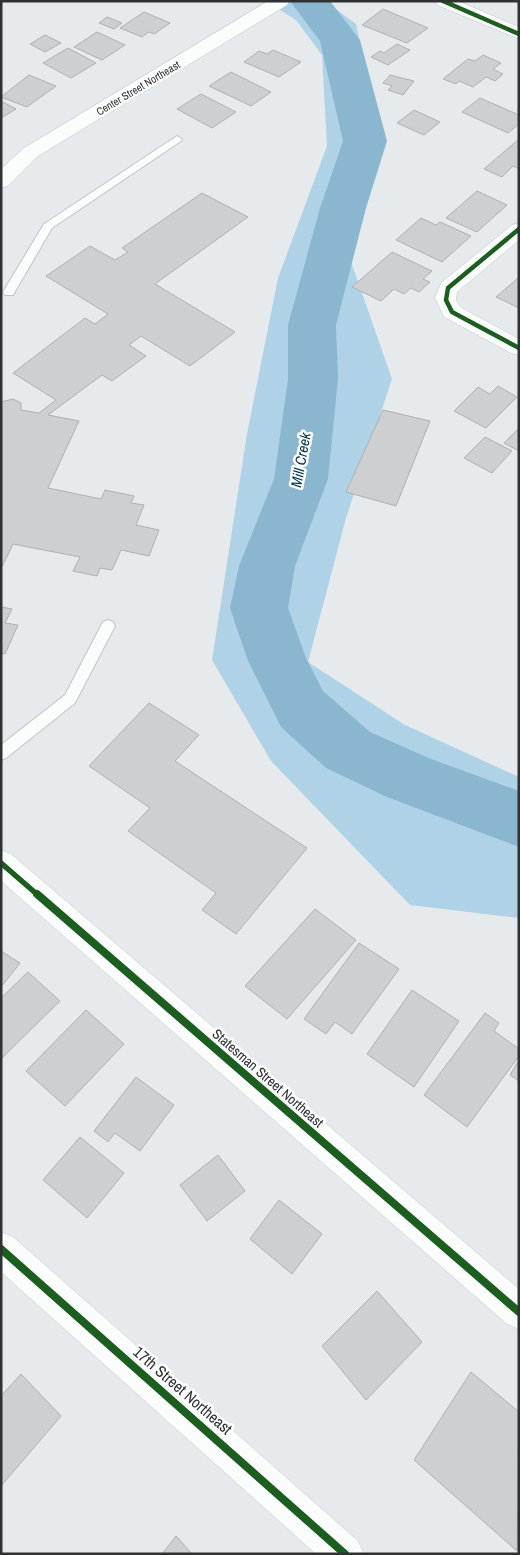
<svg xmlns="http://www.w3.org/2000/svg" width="520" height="1555" viewBox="0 0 520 1555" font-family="'Archivo Narrow',sans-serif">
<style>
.forest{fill:#afd2e6}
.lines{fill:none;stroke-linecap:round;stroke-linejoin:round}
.river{fill:#8bb6cf;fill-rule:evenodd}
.building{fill:#cdcfd0;stroke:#aeb0b1}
.service-casing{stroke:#c1c4c5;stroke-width:2}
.minor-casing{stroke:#c1c4c5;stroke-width:1}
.tertiary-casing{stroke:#c1c4c5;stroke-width:1}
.secondary-casing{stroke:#c1c4c5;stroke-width:1}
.service{fill:#fbfcfc;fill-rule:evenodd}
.minor{fill:#fbfcfc;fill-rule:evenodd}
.tertiary{fill:#fbfcfc;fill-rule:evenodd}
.secondary{fill:#fbfcfc;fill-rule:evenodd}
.cycleway-far2-casing{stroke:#fff;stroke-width:7}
.cycleway-far1-casing{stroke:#fff;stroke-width:9}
.cycleway-casing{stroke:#fff;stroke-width:11}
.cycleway-far2{stroke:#1b5e20;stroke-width:4.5}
.cycleway-far1{stroke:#1b5e20;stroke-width:5.5}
.cycleway{stroke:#1b5e20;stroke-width:8}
.labels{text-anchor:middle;stroke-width:5;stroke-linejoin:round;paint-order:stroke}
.far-street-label{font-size:11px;fill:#2f3233;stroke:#fff}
.street-label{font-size:14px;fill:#2f3233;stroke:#fff}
.water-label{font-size:15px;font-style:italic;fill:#00334c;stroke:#fff}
.near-street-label{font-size:16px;fill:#2f3233;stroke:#fff}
</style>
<rect width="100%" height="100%" fill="#e7eaec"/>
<path class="forest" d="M266 1H325L356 24 375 114 350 259 392 379 346 518 308 662 405 725 519 777V918L410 905 271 761 212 660 247 434 278 278 327 146 322 55 296 20Z"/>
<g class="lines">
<path class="river" d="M290 1H330L360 40 387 141 366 208 336 325 338 379 328 479 295 566 288 608 306 658 323 691 370 732 431 759 519 791V847L387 797 326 768 281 727 248 661 230 608 239 566 274 479 288 379V325L320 208 343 141 320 41Z"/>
</g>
<g class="building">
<path d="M383 9 428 28 407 43 362 25Z"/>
<path d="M144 12 170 23 154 34 149 32 142 37 120 28Z"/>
<path d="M107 17 122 23 114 29 99 23Z"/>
<path d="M97 32 125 45 102 60 74 47Z"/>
<path d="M45 35 61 43 45 52 30 44Z"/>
<path d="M397 44 410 50 388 65 371 57 380 51 384 53Z"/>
<path d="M68 48 96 63 71 78 43 63Z"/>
<path d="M273 50 301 62 279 77 244 62 259 51 267 54Z"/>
<path d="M483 55 501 63 493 69 503 74 495 81 486 77 473 87 459 81 456 84 443 79 468 59 475 61Z"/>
<path d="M231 72 271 92 251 106 209 86Z"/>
<path d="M29 75 56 86 27 107 1 97Z"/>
<path d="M390 75 414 81 403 95 388 90 392 86 383 83Z"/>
<path d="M201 94 236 112 212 128 177 109Z"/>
<path d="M480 98 519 115V124L508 133 462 112Z"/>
<path d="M1 101 16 109 1 118Z"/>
<path d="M414 110 440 122 424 135 397 123Z"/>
<path d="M519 139V169L513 166 502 177 484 169Z"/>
<path d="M477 191 507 205 477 232 446 218Z"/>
<path d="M202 193 248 217 155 284 235 332 190 366 141 336 129 345 146 356 112 381 102 375 48 415 79 421 48 488 101 499 105 490 134 496 131 503 144 505 136 525 159 530 149 556 121 550 112 570 100 568 97 576 73 571 80 557 13 544 1 569V402L13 399 21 403V410L39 413 56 400 13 373 85 318 95 324 108 314 46 276 90 246 115 260 128 252 122 248Z"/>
<path d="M421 218 436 225 440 222 471 236 442 262 396 240Z"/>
<path d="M392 252 432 271 423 279 430 282 419 292 411 288 404 294 394 289 381 301 352 287Z"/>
<path d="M518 278 519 279V308L496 297Z"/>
<path d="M498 386 517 397 486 428 454 411 478 387 490 394Z"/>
<path d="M383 410 430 421 396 506 346 492Z"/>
<path d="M519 428V451L504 443Z"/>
<path d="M485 437 512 451 492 473 464 458Z"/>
<path d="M1 607 12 609 5 623 18 625 5 654 1 653Z"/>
<path d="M149 703 199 735 175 761 307 848 236 934 202 910 216 893 128 831 150 808 89 766Z"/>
<path d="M315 909 356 940 287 1019 245 986Z"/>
<path d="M359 943 399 969 352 1034 335 1022 326 1034 304 1019Z"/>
<path d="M1 951 20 963 1 987Z"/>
<path d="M28 972 60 1001 1 1059V998Z"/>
<path d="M412 990 459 1021 414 1087 367 1054Z"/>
<path d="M86 1010 124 1044 65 1106 26 1071Z"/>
<path d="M485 1013 499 1023 494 1031 519 1049V1056L467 1127 424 1095Z"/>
<path d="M519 1060V1081L510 1075Z"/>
<path d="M136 1077 174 1105 140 1151 115 1133 108 1142 94 1131Z"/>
<path d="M80 1137 124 1173 87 1218 43 1180Z"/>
<path d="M218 1155 245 1191 207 1221 180 1185Z"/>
<path d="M279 1200 322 1234 292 1274 250 1239Z"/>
<path d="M377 1291 422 1342 366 1400 322 1346Z"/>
<path d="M471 1372 519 1412 517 1551 414 1460Z"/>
<path d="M21 1374 61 1416 1 1486V1396Z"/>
<path d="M176 1536 192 1554H162Z"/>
</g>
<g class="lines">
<g class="service-casing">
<g id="service">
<path d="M177 136 182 139 181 141 52 228 13 295H5L3 292 44 224Z"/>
<path d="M108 620 113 622 115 626 75 703 6 758 1 760V745L65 695 103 622Z"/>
</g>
</g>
<g class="minor-casing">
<g id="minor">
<path d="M519 223V240L457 292 456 300 460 307 519 339V355L511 353 444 317 435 298 441 283 512 225Z"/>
<path d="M1 850 11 854 519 1289V1329L507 1324 1 881Z"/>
</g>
</g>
<g class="tertiary-casing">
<path id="tertiary" d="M435 1H458L519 27V39L437 5Z"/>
</g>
<g class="secondary-casing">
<g id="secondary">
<path d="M268 1H289L287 5 38 156 8 186 1 188V169L24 148Z"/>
<path d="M1 1232 13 1237 358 1541 364 1554H316L1 1272Z"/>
</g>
</g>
<use href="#service" class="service"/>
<use href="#minor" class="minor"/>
<use href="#tertiary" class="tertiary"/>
<use href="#secondary" class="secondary"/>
<g class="cycleway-far2-casing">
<g id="cycleway-far2">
<path d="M443 1 519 34"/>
<path d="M519 229 448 288 446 300 452 312 519 348"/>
</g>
</g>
<g class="cycleway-far1-casing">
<path id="cycleway-far1" d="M1 863 39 896"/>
</g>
<g class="cycleway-casing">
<g id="cycleway">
<path d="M37 894 519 1312"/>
<path d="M1 1249 345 1554"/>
</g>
</g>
<use href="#cycleway-far2" class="cycleway-far2"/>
<use href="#cycleway-far1" class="cycleway-far1"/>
<use href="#cycleway" class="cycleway"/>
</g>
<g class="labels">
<g class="far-street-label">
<text transform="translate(138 88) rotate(-31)" y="4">Center Street Northeast</text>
</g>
<g class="street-label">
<text transform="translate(268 1078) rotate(41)" y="5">Statesman Street Northeast</text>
</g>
<g class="water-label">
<text transform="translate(301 460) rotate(-80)" y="5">Mill Creek</text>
</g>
<g class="near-street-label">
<text transform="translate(183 1390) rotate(41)" y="6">17th Street Northeast</text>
</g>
</g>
<rect width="520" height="1555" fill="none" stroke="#2f3233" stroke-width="5"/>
</svg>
